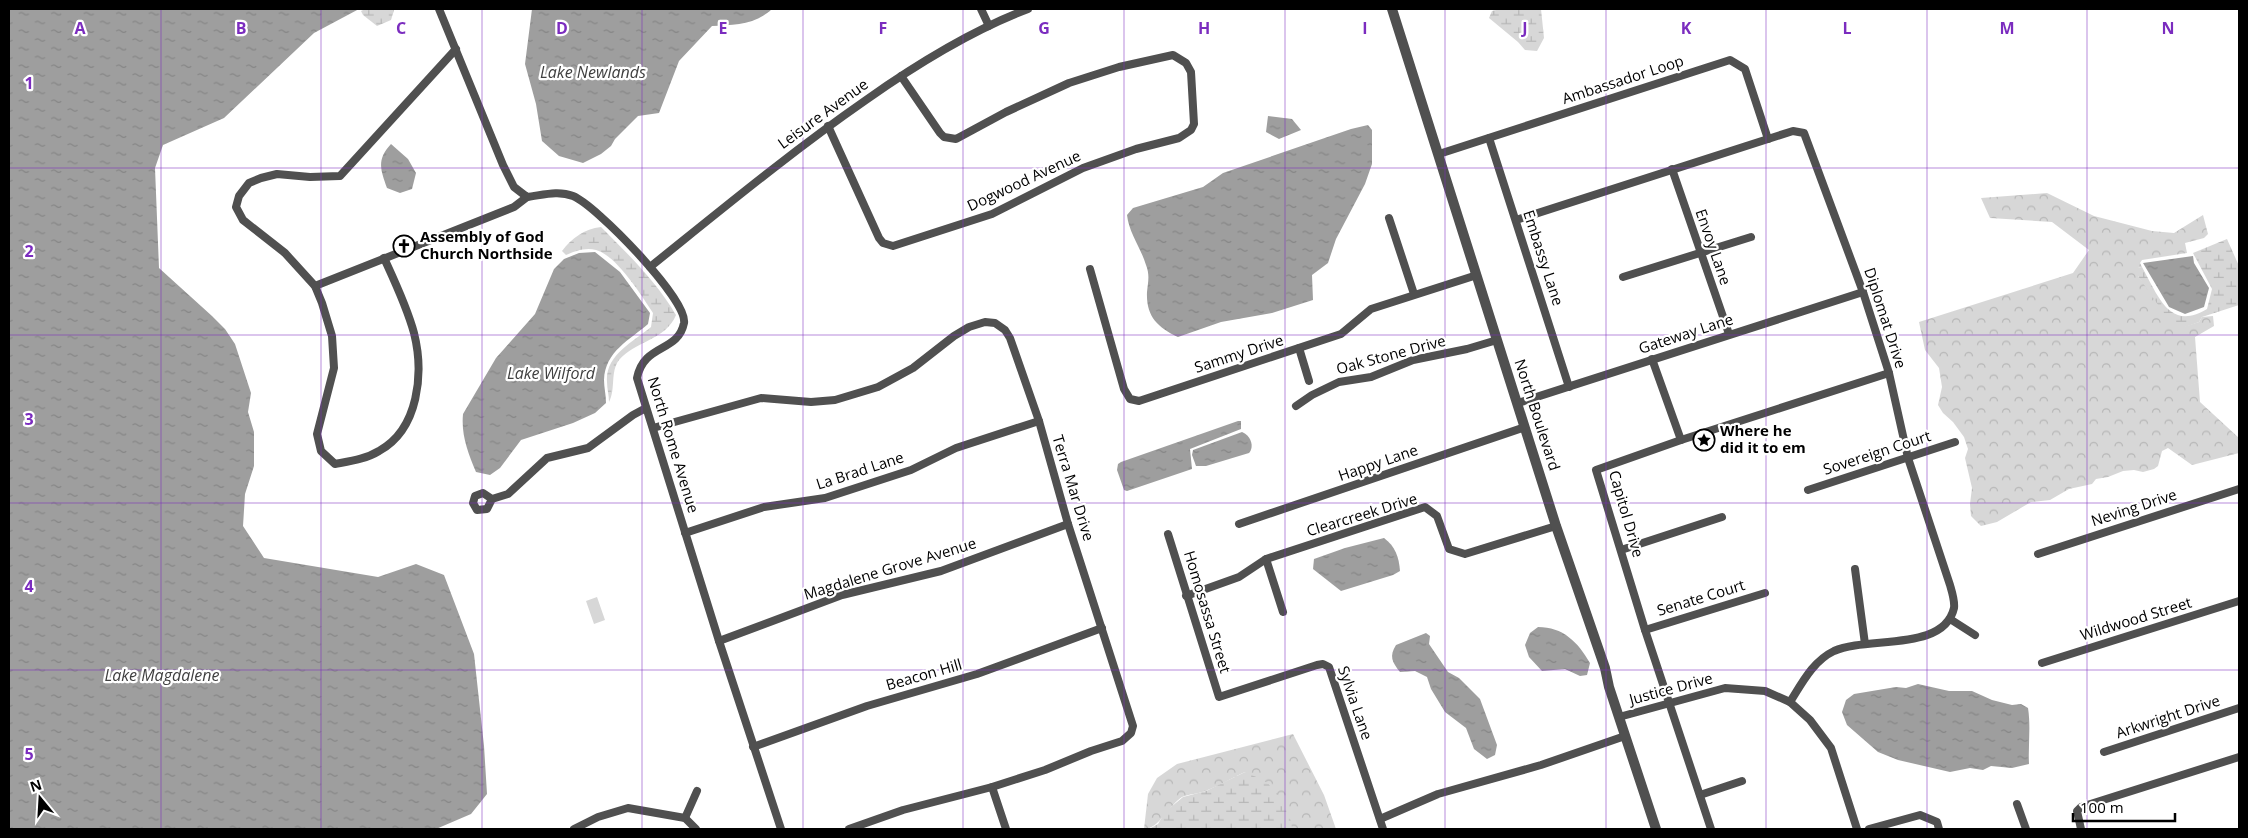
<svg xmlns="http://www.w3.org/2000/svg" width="2248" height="838" viewBox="0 0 2248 838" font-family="'Open Sans',sans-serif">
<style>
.forest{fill:url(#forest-crowns)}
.wetland{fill:url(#wetland-marsh)}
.pitch{fill:#d7d7d7}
.water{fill:url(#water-ripples)}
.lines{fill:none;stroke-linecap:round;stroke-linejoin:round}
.minor{stroke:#505050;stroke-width:8}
.tertiary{stroke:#505050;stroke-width:10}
.grid{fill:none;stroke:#7b2cbf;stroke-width:1;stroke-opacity:0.55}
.labels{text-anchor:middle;stroke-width:4.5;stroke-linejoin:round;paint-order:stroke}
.street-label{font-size:15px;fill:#000;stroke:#fff}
.poi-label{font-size:15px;font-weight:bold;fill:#000;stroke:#fff;text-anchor:start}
.water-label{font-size:16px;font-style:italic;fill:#3f3f3f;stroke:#fff}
.grid-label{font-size:16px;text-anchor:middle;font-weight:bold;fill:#7b2cbf;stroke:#fff;stroke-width:4.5;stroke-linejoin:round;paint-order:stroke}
</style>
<defs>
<pattern id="forest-crowns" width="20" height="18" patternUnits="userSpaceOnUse" patternTransform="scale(1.25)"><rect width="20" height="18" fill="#d7d7d7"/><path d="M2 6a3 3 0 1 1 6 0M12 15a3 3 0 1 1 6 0" fill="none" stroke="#b7b7b7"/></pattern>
<pattern id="wetland-marsh" width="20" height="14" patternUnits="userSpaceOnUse" patternTransform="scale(1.25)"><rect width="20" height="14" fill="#d7d7d7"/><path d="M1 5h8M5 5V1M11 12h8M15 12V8" fill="none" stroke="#b7b7b7"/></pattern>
<pattern id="water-ripples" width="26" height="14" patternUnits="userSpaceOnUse" patternTransform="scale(1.25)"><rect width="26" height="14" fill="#9e9e9e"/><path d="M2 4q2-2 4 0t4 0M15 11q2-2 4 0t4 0" fill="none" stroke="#868686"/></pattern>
</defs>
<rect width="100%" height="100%" fill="#fff"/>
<g class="forest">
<path d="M2047 193 2094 216 2152 231 2174 233 2203 215 2208 234 2204 238 2185 243 2187 253 2142 260 2140 263 2142 267 2138 268V276L2180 328 2199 322 2202 317 2213 316 2214 326 2195 337 2200 402 2239 438V453L2192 465 2168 448 2162 451 2158 466 2154 469 2143 472 2134 470 2123 471 2108 477 2096 479 2092 484 2069 489 2050 500 2031 502 1997 522 1981 526 1971 516 1970 504 1972 488 1965 458 1968 449 1964 437 1953 422 1943 413 1938 405 1942 387 1939 368 1925 350 1919 322 2073 273 2089 250 2052 222 1990 218 1981 198Z"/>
<path d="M1293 734 1324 795 1336 829H1292L1245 772C1232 778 1219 786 1205 791 1198 794 1189 794 1182 797 1169 805 1159 829 1144 829L1148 794 1157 778 1177 764Z"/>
</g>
<g class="wetland">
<path d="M365 9H394V10L391 20 377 26 363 15 361 11Z"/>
<path d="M1500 9H1541L1544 38 1537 51 1525 50 1518 42 1489 18 1492 11Z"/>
<path d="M601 227C628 254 656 281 676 315 666 340 635 341 619 360 610 372 616 389 609 402 609 395 607 389 607 382 605 355 633 342 651 327L653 313C642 296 616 255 596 250 586 247 575 251 566 255L562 251C572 238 584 229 601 227Z"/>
<path d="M2227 239 2239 266V305L2202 317 2199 322 2180 329 2172 325 2138 276V268L2142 267C2158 295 2169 332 2207 309L2212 289 2193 253Z"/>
<path d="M1245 772C1251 775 1258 777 1264 781 1277 789 1292 815 1292 829H1149L1158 824 1165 812 1183 797 1206 791Z"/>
</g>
<path class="pitch" d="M597 597 605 620 594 624 586 601Z"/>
<g class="water">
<path d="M9 9H359L314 33 224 118 163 145 155 168 159 268 212 316 225 329 235 344 251 393 248 412 254 432V466L245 494 243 526 264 558 378 577 416 564 444 575 474 654 484 746 487 794 471 814 436 829H9Z"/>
<path d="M532 9H772C755 25 734 25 712 26L679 61 659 113 638 116 615 139 611 146 601 154 583 163 559 156 542 141 536 104 525 64Z"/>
<path d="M1268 116 1292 119 1301 130 1279 139 1266 132Z"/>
<path d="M1368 125 1372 130V164L1365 184 1336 239 1328 263 1312 275 1313 300 1272 313 1221 322 1178 337C1157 327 1146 316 1147 292 1148 282 1150 275 1146 265 1141 248 1129 233 1127 215L1133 208 1203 187 1223 173 1351 129Z"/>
<path d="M391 144 408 159 416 173 412 189 400 193 387 188C381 170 376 160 391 144Z"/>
<path d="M595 252 620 272 650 313 648 324C630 340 605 351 604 380 604 387 606 395 606 403L595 413 573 423 521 440 500 468 490 475 476 472C468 453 461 435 463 414L496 358 535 314 554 269 564 259 579 253Z"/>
<path d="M2193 256 2194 263 2209 288 2204 307 2185 314 2169 307 2143 263Z"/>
<path d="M1238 421H1241V429L1190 449 1192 469 1127 491 1124 490 1117 470 1118 464 1121 462Z"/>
<path d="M1242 432C1250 435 1255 446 1249 453L1206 466H1196L1192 455 1193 450Z"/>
<path d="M1384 538C1395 546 1399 557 1400 571L1393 575 1341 591 1313 569 1314 559 1345 548Z"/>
<path d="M1538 627C1563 627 1578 642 1590 663L1587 675 1580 676 1565 669 1542 671 1529 657 1525 645 1530 633Z"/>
<path d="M1426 633 1430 636 1429 644 1448 672 1459 678 1480 699 1497 745 1495 755 1487 759 1474 749 1466 728 1445 712 1431 689 1427 677 1415 671 1400 672C1392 662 1389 656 1396 645Z"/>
<path d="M1918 684 1949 691H1972L1992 700 2012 705 2021 704 2028 708C2031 727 2028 745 2029 764L2012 768 1991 766 1983 770 1970 768 1950 772 1898 760 1878 752 1847 725 1842 712 1846 700 1854 694 1896 687 1906 688Z"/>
</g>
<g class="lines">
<g class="minor">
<path d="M439 9 503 165 514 187 527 197C543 195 558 190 573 196 596 205 688 300 684 323 678 353 644 343 637 378L719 641 781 829"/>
<path d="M981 9 989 26"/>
<path d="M828 126 879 238 883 243 893 246 992 214 1083 168 1136 149 1179 138 1191 130 1194 124 1191 72 1186 63 1173 55 1119 67 1069 83 1006 112 956 139 944 137 940 133 901 76"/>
<path d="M1489 138 1569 387"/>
<path d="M1439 154 1730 60 1745 69 1768 139"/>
<path d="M1672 169 1729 334"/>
<path d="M1389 218 1414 294"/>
<path d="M1516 220 1768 139 1793 131 1804 133 1863 292 1889 373 1908 458 1950 585C1952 592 1955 601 1954 608 1944 652 1868 636 1834 651 1813 661 1802 683 1790 702"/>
<path d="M384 258C395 282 407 307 414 333 424 373 419 429 379 451 366 459 351 461 335 464L321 451 317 434 334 368 332 336 322 303 315 286 285 253 243 220 236 207 239 196 249 183 261 178 277 174 310 177 340 176 456 49"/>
<path d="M650 267C721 210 791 152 866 100 917 64 970 31 1028 9"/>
<path d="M1090 269 1124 389 1130 399 1139 401 1341 334 1371 309 1477 275"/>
<path d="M1623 277 1751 237"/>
<path d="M315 286 514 207 527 197"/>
<path d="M1299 348 1309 381"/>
<path d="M1652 359 1681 440"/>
<path d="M1518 403 1863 292"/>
<path d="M1296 406 1312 395 1339 382 1371 377 1413 360 1467 349 1497 340"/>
<path d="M653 428 761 398 811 402 835 400 878 387 913 368 954 336 969 327 985 322 995 323 1005 330 1010 338 1039 421 1068 524 1133 726 1131 733 1122 741 1091 751 1045 770 992 787 903 810 849 829"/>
<path d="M1808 490 1955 442"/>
<path d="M492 499 487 509 477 510 473 503 475 496 483 493 492 499 508 494 547 458 588 448 633 415 646 408"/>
<path d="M1239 524 1525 427"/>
<path d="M685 533 764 507 825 498 911 470 956 448 1039 421"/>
<path d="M1168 534 1219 697 1317 665 1323 664 1329 667 1383 829"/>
<path d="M1621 550 1722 517"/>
<path d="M2038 554 2239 489"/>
<path d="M1266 559 1283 612"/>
<path d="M1855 569 1865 644"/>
<path d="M1186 596 1239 577 1266 559 1425 507 1437 516 1449 549 1465 554 1556 526"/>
<path d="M1950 619 1975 635"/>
<path d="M1645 630 1765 593"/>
<path d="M719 641 842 595 941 571 1068 524"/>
<path d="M2042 663 2239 601"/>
<path d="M1619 717 1725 688 1765 691 1790 702 1810 720 1831 748 1857 829"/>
<path d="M753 747 867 706 977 674 1102 628"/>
<path d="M2104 752 2239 708"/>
<path d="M992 787 1006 829"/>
<path d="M1700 795 1742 781"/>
<path d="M2017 804 2026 829"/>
<path d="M685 818 697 791"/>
<path d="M1380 819 1438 794 1541 765 1625 736"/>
<path d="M574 829 598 817 628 808 685 818 696 829"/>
<path d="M1711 829 1645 630 1596 470 1681 440 1889 373"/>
<path d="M1869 829 1920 815 1937 822 1939 829"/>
<path d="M2081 829 2077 811 2081 807 2239 757"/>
</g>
<path class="tertiary" d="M1392 9 1556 526 1605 668 1609 687 1656 829"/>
</g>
<path class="grid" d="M161 9V829M321 9V829M482 9V829M642 9V829M803 9V829M963 9V829M1124 9V829M1285 9V829M1445 9V829M1606 9V829M1766 9V829M1927 9V829M2087 9V829M9 168H2239M9 335H2239M9 503H2239M9 670H2239"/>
<defs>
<g id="church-ring" transform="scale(1.125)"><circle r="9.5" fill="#fff" stroke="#000" stroke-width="1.5"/><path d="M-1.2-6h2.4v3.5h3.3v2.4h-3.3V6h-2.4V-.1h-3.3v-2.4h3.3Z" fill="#000"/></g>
<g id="sight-ring" transform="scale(1.125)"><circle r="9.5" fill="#fff" stroke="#000" stroke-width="1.5"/><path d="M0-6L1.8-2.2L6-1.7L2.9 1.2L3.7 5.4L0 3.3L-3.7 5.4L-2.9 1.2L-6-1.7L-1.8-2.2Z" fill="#000"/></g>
</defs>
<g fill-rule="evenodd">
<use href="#church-ring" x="404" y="246"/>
<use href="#sight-ring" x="1704" y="440"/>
</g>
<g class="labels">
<g class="street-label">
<text transform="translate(1623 80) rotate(-18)" y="5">Ambassador Loop</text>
<text transform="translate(823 114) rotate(-36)" y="5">Leisure Avenue</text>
<text transform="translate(1024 181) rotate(-25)" y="5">Dogwood Avenue</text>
<text transform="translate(1713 247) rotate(71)" y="5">Envoy Lane</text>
<text transform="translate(1543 258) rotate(72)" y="5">Embassy Lane</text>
<text transform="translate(1885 318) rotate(72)" y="5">Diplomat Drive</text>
<text transform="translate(1686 334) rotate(-18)" y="5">Gateway Lane</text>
<text transform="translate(1239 354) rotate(-18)" y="5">Sammy Drive</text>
<text transform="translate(1391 355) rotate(-15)" y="5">Oak Stone Drive</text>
<text transform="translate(1537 415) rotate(72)" y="5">North Boulevard</text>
<text transform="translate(673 445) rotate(73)" y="5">North Rome Avenue</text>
<text transform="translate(1877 453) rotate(-18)" y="5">Sovereign Court</text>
<text transform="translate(1378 463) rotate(-19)" y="5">Happy Lane</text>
<text transform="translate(860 471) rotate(-18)" y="5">La Brad Lane</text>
<text transform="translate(1073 488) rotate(73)" y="5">Terra Mar Drive</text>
<text transform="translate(2134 508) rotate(-18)" y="5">Neving Drive</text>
<text transform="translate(1626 514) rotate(74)" y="5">Capitol Drive</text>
<text transform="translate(1362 515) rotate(-17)" y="5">Clearcreek Drive</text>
<text transform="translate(890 569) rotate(-17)" y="5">Magdalene Grove Avenue</text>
<text transform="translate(1701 598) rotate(-17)" y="5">Senate Court</text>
<text transform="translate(1207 612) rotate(73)" y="5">Homosassa Street</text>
<text transform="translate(2136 619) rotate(-17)" y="5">Wildwood Street</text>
<text transform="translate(924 675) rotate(-16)" y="5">Beacon Hill</text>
<text transform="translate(1671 689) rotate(-15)" y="5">Justice Drive</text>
<text transform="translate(1355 703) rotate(71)" y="5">Sylvia Lane</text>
<text transform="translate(2168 717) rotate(-18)" y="5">Arkwright Drive</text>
</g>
<g class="poi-label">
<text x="420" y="242">Assembly of God<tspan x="420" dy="17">Church Northside</tspan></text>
<text x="1720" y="436">Where he<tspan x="1720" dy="17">did it to em</tspan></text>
</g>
<g class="water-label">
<text x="593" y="78">Lake Newlands</text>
<text x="551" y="379">Lake Wilford</text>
<text x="162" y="681">Lake Magdalene</text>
</g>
</g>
<g class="grid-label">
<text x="80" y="34">A</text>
<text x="241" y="34">B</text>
<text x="401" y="34">C</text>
<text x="562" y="34">D</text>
<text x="723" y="34">E</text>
<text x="883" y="34">F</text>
<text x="1044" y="34">G</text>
<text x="1204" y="34">H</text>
<text x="1365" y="34">I</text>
<text x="1525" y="34">J</text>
<text x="1686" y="34">K</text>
<text x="1847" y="34">L</text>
<text x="2007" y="34">M</text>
<text x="2168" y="34">N</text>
<text x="29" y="89">1</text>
<text x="29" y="257">2</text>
<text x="29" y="425">3</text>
<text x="29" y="592">4</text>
<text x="29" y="760">5</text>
</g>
<rect width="2248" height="838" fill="none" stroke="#000000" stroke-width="20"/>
<g transform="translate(40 798) rotate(342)" stroke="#ffffff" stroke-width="4" paint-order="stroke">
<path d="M0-4L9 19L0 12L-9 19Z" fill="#000000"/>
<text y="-8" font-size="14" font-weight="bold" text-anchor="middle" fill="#000000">N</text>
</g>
<path d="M2073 813v8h102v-8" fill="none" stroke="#000000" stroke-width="2.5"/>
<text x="2080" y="813" font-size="15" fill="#000000" stroke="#ffffff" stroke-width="4" paint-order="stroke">100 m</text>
</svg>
